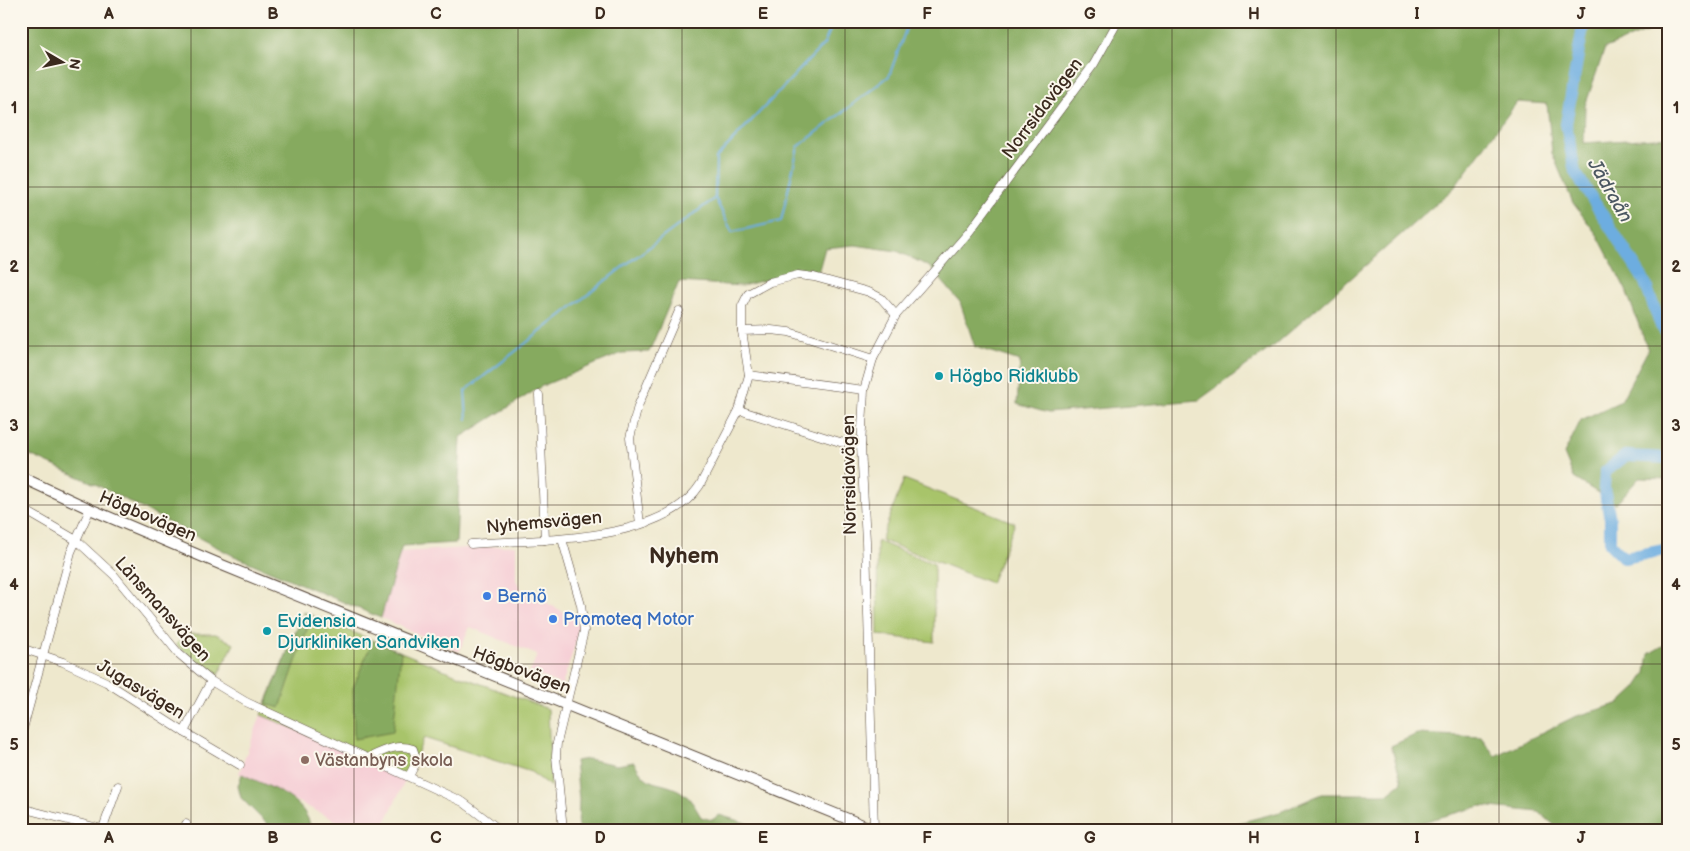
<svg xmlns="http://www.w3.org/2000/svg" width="1690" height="851" viewBox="0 0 1690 851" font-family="'Balsamiq Sans',sans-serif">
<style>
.built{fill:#f6cfd6}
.green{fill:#a8c46a;stroke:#727744}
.forest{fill:#86aa5e;stroke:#606a3e}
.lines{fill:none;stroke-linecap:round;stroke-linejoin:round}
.stream{stroke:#6dade0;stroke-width:2}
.river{stroke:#6dade0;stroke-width:12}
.minor-casing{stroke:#564638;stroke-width:9}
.major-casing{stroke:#564638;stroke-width:12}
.minor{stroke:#fff;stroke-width:8}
.major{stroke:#fff;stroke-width:10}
.grid{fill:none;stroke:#3b2a1e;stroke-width:1;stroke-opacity:0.55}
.culture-dot{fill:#0f9aa8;stroke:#fbf7ec;stroke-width:2}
.shop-dot{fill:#3f7fe0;stroke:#fbf7ec;stroke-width:2}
.education-dot{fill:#8d6e63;stroke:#fbf7ec;stroke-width:2}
.labels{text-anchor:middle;stroke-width:4;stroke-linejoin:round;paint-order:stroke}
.street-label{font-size:18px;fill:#3b2a1e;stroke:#fbf7ec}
.culture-label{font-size:18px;fill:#0d838f;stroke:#fbf7ec;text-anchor:start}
.shop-label{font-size:18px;fill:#366cbe;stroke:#fbf7ec;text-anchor:start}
.education-label{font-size:18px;fill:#785e54;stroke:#fbf7ec;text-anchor:start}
.water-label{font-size:19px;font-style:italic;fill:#4c5862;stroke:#fbf7ec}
.district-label{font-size:22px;font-weight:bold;fill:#3b2a1e;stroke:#fbf7ec}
.neatline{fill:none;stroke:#3b2a1e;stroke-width:2}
.grid-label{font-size:16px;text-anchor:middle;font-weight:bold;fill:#3b2a1e}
</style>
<rect width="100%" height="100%" fill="#fbf7ec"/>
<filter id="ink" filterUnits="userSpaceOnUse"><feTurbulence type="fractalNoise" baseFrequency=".02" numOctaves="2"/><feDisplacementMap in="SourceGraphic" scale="10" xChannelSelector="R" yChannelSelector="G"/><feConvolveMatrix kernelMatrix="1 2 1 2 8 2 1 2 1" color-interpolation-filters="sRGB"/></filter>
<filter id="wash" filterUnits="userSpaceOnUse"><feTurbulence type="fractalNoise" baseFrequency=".0096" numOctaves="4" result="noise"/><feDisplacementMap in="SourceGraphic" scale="20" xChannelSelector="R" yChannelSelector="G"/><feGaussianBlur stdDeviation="1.12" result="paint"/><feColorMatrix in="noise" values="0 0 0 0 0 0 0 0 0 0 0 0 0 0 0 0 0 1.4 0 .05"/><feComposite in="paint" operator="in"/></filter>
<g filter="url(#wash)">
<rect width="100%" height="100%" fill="#eee8cd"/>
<g class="built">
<path d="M516 545V580L520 588 578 620 577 639 562 685 530 672 537 655 470 627 459 652 381 618 401 552Z"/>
<path d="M261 715 339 747 406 779 383 827 388 830H355L239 773Z"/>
</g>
<g class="green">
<path d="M904 479 1015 523 991 583 881 540Z"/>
<path d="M877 541 934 564V642L878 635Z"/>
<path d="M304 612 452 673 548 709 551 787 531 772 424 738 406 779 339 747 261 715Z"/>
<path d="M187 634H216L234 644 215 681 176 644Z"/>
</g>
<g class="forest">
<path d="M21 21H1669V23L1605 48 1585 106 1584 143 1669 137V479L1639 478 1616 504 1574 478 1564 454 1581 420 1621 401 1648 350 1626 290 1598 236 1573 203 1552 153 1547 104 1517 102 1454 188 1275 345 1199 400 1048 413 1017 404 1020 361 975 347 960 302 930 267 897 251 855 245 825 248 818 273 800 271 742 286 679 282 649 352 622 353 542 386 461 437 456 543 402 546 381 618 232 555 95 484 21 451Z"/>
<path d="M304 612 312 615 280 708 266 704Z"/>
<path d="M373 640 401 652 393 732 354 739 353 688Z"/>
<path d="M1669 642V830H1560L1539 812 1481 806 1412 825 1413 830H1385L1369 825 1354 830H1212L1280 812 1322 794H1387L1402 782 1391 746 1417 734 1481 737 1495 756 1574 717 1620 703 1636 688 1646 673 1649 654Z"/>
<path d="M588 759 617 765 634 762C649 789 655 779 678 790 690 796 695 807 701 817L712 820 719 815 769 830H578L579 799 575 761Z"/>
<path d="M242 774C267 787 307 797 311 830H276L269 826 241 798 238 786Z"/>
</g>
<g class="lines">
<g class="stream">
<path d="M715 198 732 232 781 221 798 147 889 76 906 29 912 21"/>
<path d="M467 419 465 391 624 266 715 198 716 158 824 44 834 21"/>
</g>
<g class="river">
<path d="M1584 21 1566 124 1575 172 1644 280 1661 326 1669 336"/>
<path d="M1669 458 1625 456 1605 472 1604 488 1610 519V544L1624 558 1669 549"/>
</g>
</g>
</g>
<g filter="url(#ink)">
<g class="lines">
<g class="minor-casing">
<g id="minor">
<path d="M742 331V306L748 294 770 282 798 275 814 277 869 292 881 298 896 315"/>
<path d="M749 375 864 390"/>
<path d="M539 395 545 540"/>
<path d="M739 410 749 375 742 331 771 330 789 332 873 359"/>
<path d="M21 508 76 540 114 575 179 654 211 681 246 702 463 802 500 830"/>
<path d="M640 524 630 438 638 406 679 311"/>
<path d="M562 539 581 605 584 631 557 743 556 756 563 830"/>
<path d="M471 544C535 539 662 544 700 485L739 410 840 442 861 445"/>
<path d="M21 648 63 662 106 682 184 732 240 765"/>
<path d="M184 732 211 681"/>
<path d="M21 736 71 552 90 509"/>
<path d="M368 758C383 751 397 743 413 749L417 761 409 776"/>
<path d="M21 808 106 830"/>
<path d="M103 828 118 786"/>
<path d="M184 830 186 824"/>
<path d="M874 830 866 541 861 447 864 390 873 359 896 315 969 232 1094 64 1118 21"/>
</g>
</g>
<g class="major-casing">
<path id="major" d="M21 477 90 509 222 565 875 830"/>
</g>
<use href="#minor" class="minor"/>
<use href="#major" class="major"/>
</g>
</g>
<path class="grid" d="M191 21V830M354 21V830M518 21V830M682 21V830M845 21V830M1008 21V830M1172 21V830M1336 21V830M1499 21V830M21 187H1669M21 346H1669M21 505H1669M21 664H1669"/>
<g class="culture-dot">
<circle cx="939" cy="376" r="5"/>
<circle cx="267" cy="631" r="5"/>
</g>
<g class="shop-dot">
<circle cx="487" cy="596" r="5"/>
<circle cx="553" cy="619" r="5"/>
</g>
<circle class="education-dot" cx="305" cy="760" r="5"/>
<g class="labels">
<g class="street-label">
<text transform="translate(1042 108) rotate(-53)" y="6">Norrsidavägen</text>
<text transform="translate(849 475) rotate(-91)" y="6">Norrsidavägen</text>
<text transform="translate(148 516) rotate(23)" y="6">Högbovägen</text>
<text transform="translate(544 522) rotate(-5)" y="6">Nyhemsvägen</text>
<text transform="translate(163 609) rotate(48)" y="6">Länsmansvägen</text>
<text transform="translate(522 670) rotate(21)" y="6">Högbovägen</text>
<text transform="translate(141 689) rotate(31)" y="6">Jugasvägen</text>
</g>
<g class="culture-label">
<text x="949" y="382">Högbo Ridklubb</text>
<text x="277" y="627">Evidensia<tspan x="277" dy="21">Djurkliniken Sandviken</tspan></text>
</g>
<g class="shop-label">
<text x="497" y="602">Bernö</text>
<text x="563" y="625">Promoteq Motor</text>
</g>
<g class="education-label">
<text x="315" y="766">Västanbyns skola</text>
</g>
<g class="water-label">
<text transform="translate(1611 190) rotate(60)" y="7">Jädraån</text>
</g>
<g class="district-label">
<text x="684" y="563">Nyhem</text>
</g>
</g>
<rect width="1690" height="851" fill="none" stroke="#fbf7ec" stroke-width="55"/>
<g transform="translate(62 62) rotate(99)" stroke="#fbf7ec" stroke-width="4" paint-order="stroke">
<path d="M0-4L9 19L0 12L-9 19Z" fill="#3b2a1e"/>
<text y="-8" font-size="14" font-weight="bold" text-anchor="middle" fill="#3b2a1e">N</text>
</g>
<rect x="28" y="28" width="1634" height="796" class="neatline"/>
<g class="grid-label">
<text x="109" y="19">A</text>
<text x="273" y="19">B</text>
<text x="436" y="19">C</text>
<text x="600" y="19">D</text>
<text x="763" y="19">E</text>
<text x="927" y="19">F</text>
<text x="1090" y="19">G</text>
<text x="1254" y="19">H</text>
<text x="1417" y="19">I</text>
<text x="1581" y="19">J</text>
<text x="14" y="113">1</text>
<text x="1676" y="113">1</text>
<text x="14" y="272">2</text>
<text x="1676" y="272">2</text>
<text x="14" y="431">3</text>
<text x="1676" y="431">3</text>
<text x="14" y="590">4</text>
<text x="1676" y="590">4</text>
<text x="14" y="750">5</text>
<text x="1676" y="750">5</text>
<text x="109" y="843">A</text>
<text x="273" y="843">B</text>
<text x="436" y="843">C</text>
<text x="600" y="843">D</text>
<text x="763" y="843">E</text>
<text x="927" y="843">F</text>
<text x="1090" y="843">G</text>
<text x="1254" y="843">H</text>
<text x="1417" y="843">I</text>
<text x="1581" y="843">J</text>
</g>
</svg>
